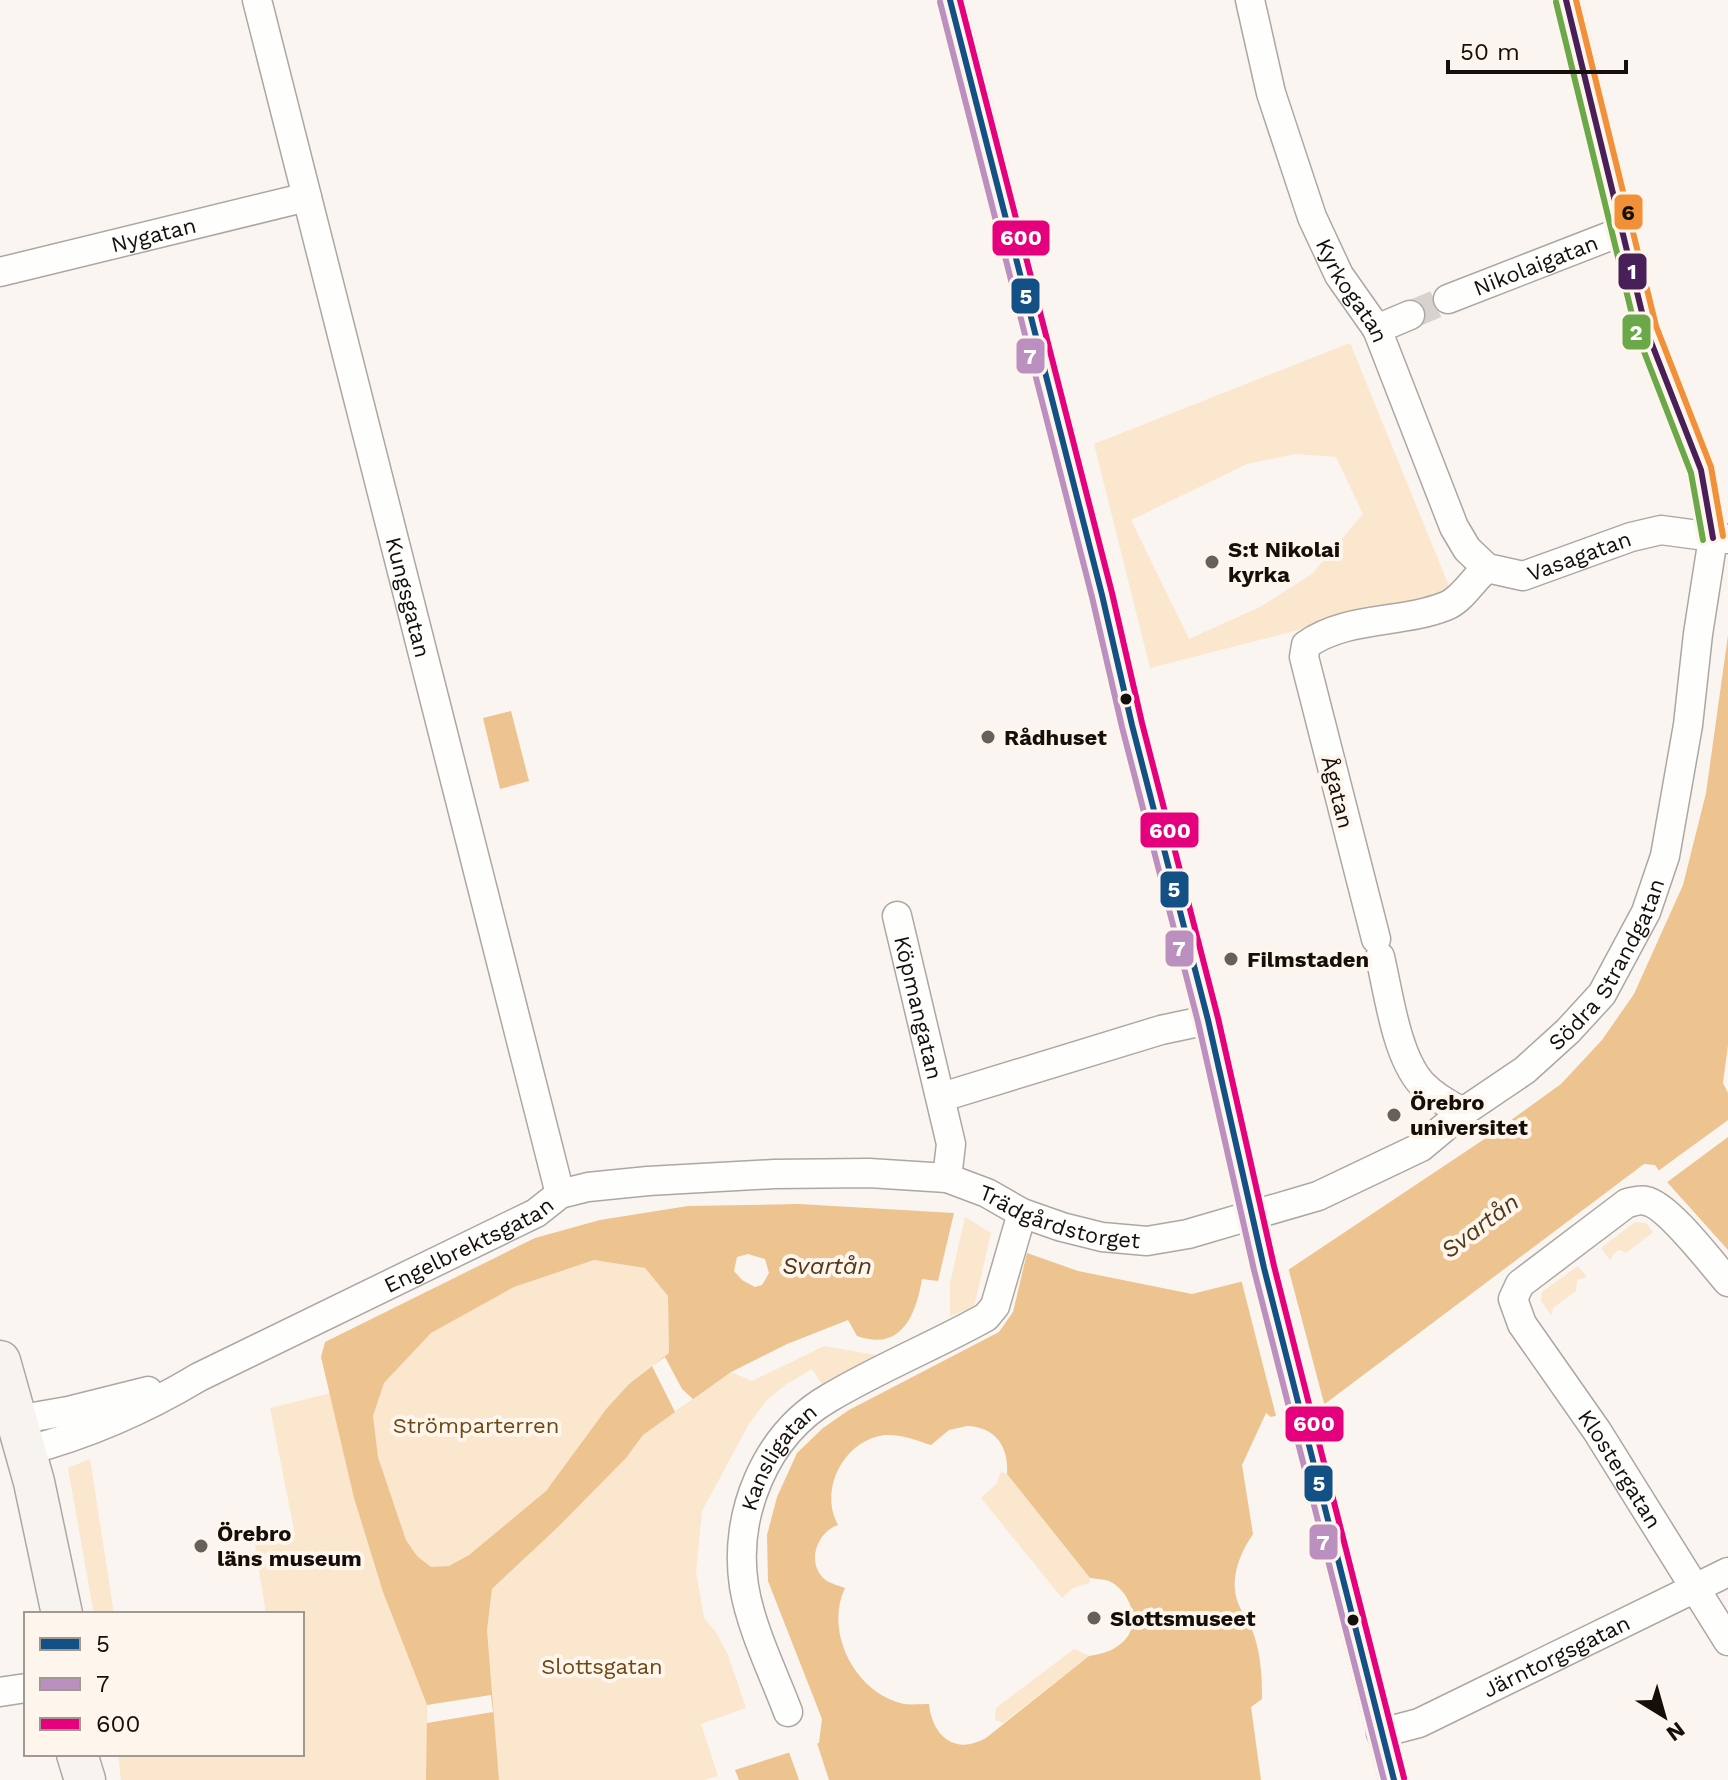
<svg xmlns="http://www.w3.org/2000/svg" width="1728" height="1780" viewBox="0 0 1728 1780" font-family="'Work Sans',sans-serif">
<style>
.green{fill:#fbe6ce;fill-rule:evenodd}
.water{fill:#edc390;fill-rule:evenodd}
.pier{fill:#faf5f0}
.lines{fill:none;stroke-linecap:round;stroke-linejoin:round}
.minor-tunnel{stroke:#d8d2ce;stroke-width:28;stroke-dasharray:28 14;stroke-linecap:butt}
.minor-casing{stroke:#aca7a2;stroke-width:31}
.secondary-casing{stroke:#aca7a2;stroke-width:43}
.minor{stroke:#fefefd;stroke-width:28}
.secondary{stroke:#f7f4ef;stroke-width:40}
.bus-1-casing{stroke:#fef5ec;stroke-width:12}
.bus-2-casing{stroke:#fef5ec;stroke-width:12}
.bus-3-casing{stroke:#fef5ec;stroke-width:12}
.bus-4-casing{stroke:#fef5ec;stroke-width:12}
.bus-5-casing{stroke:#fef5ec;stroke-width:12}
.bus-6-casing{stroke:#fef5ec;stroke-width:12}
.bus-1{stroke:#135086;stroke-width:6}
.bus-2{stroke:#bb8fc0;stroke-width:6}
.bus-3{stroke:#e5007d;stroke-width:6}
.bus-4{stroke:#481f59;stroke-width:6}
.bus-5{stroke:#6ba849;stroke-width:6}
.bus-6{stroke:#f19039;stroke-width:6}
.poi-dot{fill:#64605a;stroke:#fef5ec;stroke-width:3}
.bus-dot{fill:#140f0a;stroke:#fef5ec;stroke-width:3}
.labels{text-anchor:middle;stroke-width:8;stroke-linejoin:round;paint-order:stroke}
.street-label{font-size:22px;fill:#140f0a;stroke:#fef5ec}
.poi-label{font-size:22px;font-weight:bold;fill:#140f0a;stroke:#fef5ec;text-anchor:start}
.park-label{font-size:22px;fill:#6e4711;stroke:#fef5ec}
.water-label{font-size:24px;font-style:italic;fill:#503819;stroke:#fef5ec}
.line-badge{stroke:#fef5ec;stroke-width:3}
.badge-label{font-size:22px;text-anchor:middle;font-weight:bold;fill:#fff}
.pale-badge-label{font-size:22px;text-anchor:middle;font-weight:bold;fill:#111}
</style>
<rect width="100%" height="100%" fill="#faf5f0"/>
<g class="green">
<path d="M1350 343 1451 591 1150 668 1094 444ZM1295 454 1336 457 1363 514 1312 574 1260 607 1189 639 1131 520 1247 464Z"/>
<path d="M965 1217 991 1233 974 1307 950 1316V1284Z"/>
<path d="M1635 1222 1646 1223 1653 1232 1626 1253 1620 1250 1616 1251 1610 1260 1601 1248Z"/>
<path d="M594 1260 645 1268 668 1296 669 1353 629 1384 607 1408 546 1491 469 1555 449 1566 431 1567 417 1556 406 1540 378 1457 373 1416 384 1383 431 1333 514 1287Z"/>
<path d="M1578 1266 1587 1277 1577 1280 1576 1291 1554 1307 1551 1315 1541 1301 1542 1292Z"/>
<path d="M824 1346 881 1356 823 1386 812 1369 785 1385 767 1400 750 1422 702 1511 696 1572 704 1618 716 1632 728 1655 746 1708 701 1724 718 1776 703 1780H499L487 1630 492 1590 558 1527 626 1458 643 1435 731 1372 752 1381Z"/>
<path d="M331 1393 354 1498 383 1592 427 1705 426 1780H121L118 1754H302V1614H266L255 1545 295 1535 270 1408Z"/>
<path d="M90 1459 114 1614H94L68 1468Z"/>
<path d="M1001 1472 1007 1474 1090 1578V1583L1073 1588 1062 1598 981 1498 996 1484Z"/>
<path d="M1074 1649 1089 1656 1003 1723 995 1720 996 1708Z"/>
</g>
<g class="water">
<path d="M1728 635V1045L1723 1083 1728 1093V1250L1667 1182 1655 1165 1644 1164 1326 1403 1271 1417 1266 1413 1242 1465 1253 1534C1240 1553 1230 1577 1237 1600 1241 1613 1250 1623 1254 1635 1261 1656 1262 1677 1262 1699L1251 1707 1261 1780H739L735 1770 819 1743 822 1719 768 1581 767 1535 777 1497 797 1453 823 1428 849 1410 999 1332 1013 1312 1027 1253 1078 1271 1192 1294 1288 1270 1489 1136 1561 1084 1602 1040 1634 994 1683 885 1706 793ZM967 1426C995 1427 1009 1446 1007 1474L1090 1578C1096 1579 1103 1579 1109 1581 1128 1590 1140 1617 1128 1636 1119 1649 1104 1654 1089 1656L986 1738C954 1756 932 1735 929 1704 921 1704 912 1705 904 1704 855 1693 824 1632 845 1588 840 1586 832 1584 827 1581 805 1566 816 1532 838 1525 820 1493 840 1448 875 1437 893 1431 914 1439 931 1445L949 1430Z"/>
<path d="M511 711 529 781 500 789 483 718Z"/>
<path d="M799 1204 954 1213 938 1281 922 1279C916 1314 902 1352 857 1336L848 1320 787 1344 731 1372 643 1435 626 1458 558 1527 492 1589 487 1630 499 1780H426L427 1705 383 1592 354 1498 321 1357 325 1342 535 1238 600 1220 688 1206ZM748 1254 765 1259 769 1273 762 1285 755 1287 742 1280 734 1271 737 1257ZM594 1260 645 1268 668 1296 669 1353 629 1384 607 1408 546 1491 469 1555 449 1566 431 1567 417 1556 406 1540 378 1457 373 1416 384 1383 431 1333 514 1287Z"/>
</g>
<g class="pier">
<path d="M1728 1120V1137L1666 1183 1658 1171Z"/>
<path d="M1288 1267 1325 1407 1277 1420 1241 1279Z"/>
<path d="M665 1357 682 1389 693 1399 675 1412 652 1366Z"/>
<path d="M491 1695 493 1712 427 1723V1705Z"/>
<path d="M817 1743 829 1780H799L789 1752Z"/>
</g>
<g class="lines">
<path class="minor-tunnel" d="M1410 315 1448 299"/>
<g class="minor-casing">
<g id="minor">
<path id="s1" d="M257 0 560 1194"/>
<path d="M950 0 1102 595 1132 725 1208 1020 1264 1268 1394 1780"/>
<path id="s2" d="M1250 0 1271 93 1312 217 1339 275 1377 329 1454 527 1467 549 1487 568 1523 576 1631 537 1661 530 1728 539"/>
<path id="s3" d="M0 272 307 197"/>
<path id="s4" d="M1448 299 1623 231"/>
<path d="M1377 329 1410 315"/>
<path id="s5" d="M897 916 951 1144 947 1178"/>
<path d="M1376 939 1304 657 1306 645C1346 616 1401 624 1446 606 1462 600 1473 579 1487 568"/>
<path d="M1380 957C1389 995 1396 1054 1421 1083 1433 1096 1447 1104 1463 1112"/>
<path d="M942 1097 1161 1030 1208 1020"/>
<path id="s6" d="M1728 1282C1712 1264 1668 1205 1646 1201 1640 1199 1633 1202 1627 1203L1520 1284 1513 1299 1522 1324 1597 1431 1728 1641"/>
<path d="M16 1420 68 1411 148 1391"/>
<path id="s7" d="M25 1451C87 1435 144 1410 199 1377L536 1213 560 1194 588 1187 648 1181 774 1174 869 1173 947 1178 987 1193 1022 1213 1062 1227 1102 1237 1147 1241 1188 1234 1318 1196 1421 1147 1463 1112 1525 1070 1568 1031 1602 994 1646 912 1665 856 1688 725 1698 634 1713 538 1701 470 1646 329 1566 0"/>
<path d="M0 1692 26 1688"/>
<path id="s8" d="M788 1712C773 1672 751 1629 744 1586 733 1515 765 1435 829 1398 879 1368 934 1346 986 1317L995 1306 1022 1213"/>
<path id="s9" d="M1381 1733 1419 1723 1728 1572"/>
</g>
</g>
<g class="secondary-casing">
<g id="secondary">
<path d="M0 1361 34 1482 62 1614"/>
<path d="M77 1754 85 1780"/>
</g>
</g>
<use href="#minor" class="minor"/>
<use href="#secondary" class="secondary"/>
<g class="bus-1-casing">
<path id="bus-1" d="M950 0 1102 595 1132 725 1208 1020 1264 1268 1394 1780"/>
</g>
<g class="bus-2-casing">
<path id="bus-2" d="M940 2 1092 597 1122 727 1198 1022 1254 1270 1384 1780"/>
</g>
<g class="bus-3-casing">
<path id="bus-3" d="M960 0 1112 593 1142 723 1218 1018 1274 1266 1404 1778"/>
</g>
<g class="bus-4-casing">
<path id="bus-4" d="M1566 0 1646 329 1701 470 1713 538"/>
</g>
<g class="bus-5-casing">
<path id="bus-5" d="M1556 2 1636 331 1691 473 1703 540"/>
</g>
<g class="bus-6-casing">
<path id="bus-6" d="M1576 0 1656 326 1711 467 1723 536"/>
</g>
<use href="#bus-1" class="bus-1"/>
<use href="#bus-2" class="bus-2"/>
<use href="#bus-3" class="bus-3"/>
<use href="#bus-4" class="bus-4"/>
<use href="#bus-5" class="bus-5"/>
<use href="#bus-6" class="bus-6"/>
</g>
<g class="poi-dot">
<circle cx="1212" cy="562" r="8"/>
<circle cx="988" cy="737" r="8"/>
<circle cx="1231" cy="959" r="8"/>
<circle cx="1394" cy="1115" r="8"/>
<circle cx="201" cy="1546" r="8"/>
<circle cx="1094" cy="1618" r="8"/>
</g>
<g class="bus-dot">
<circle cx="1126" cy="699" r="7"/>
<circle cx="1353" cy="1620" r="7"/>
</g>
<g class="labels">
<g class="street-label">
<text dy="8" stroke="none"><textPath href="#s3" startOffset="158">Nygatan</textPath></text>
<text dy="8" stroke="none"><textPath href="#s4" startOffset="94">Nikolaigatan</textPath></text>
<text dy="8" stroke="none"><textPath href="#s2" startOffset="310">Kyrkogatan</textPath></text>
<text dy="8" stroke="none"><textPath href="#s2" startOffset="718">Vasagatan</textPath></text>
<text dy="8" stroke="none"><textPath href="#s1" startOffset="616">Kungsgatan</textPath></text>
<text transform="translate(1338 792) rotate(76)" y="8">Ågatan</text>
<text dy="8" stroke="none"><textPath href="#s7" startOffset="1752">Södra Strandgatan</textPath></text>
<text dy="8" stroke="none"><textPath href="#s5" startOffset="94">Köpmangatan</textPath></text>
<text dy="8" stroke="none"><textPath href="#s7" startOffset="1104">Trädgårdstorget</textPath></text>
<text dy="8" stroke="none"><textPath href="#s7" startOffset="490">Engelbrektsgatan</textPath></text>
<text dy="8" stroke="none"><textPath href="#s8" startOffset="272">Kansligatan</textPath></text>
<text dy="8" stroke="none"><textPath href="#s6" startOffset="488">Klostergatan</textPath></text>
<text dy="8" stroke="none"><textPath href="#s9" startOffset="192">Järntorgsgatan</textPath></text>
</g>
<g class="poi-label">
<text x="1228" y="557">S:t Nikolai<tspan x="1228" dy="25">kyrka</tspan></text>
<text x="1004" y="745">Rådhuset</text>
<text x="1247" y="967">Filmstaden</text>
<text x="1410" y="1110">Örebro<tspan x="1410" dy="25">universitet</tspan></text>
<text x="217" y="1541">Örebro<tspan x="217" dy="25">läns museum</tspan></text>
<text x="1110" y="1626">Slottsmuseet</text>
</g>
<g class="park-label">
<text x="476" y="1433">Strömparterren</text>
<text x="602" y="1674">Slottsgatan</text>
</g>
<g class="water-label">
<text transform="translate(1480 1226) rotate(-37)" y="8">Svartån</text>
<text x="827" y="1274">Svartån</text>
</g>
</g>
<g class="line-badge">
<rect x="1613" y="193" width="31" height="38" rx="8" fill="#f19039"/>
<rect x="991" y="219" width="60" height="38" rx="8" fill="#e5007d"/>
<rect x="1617" y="252" width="31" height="39" rx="8" fill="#481f59"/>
<rect x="1010" y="277" width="31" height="38" rx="8" fill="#135086"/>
<rect x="1621" y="313" width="31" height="38" rx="8" fill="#6ba849"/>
<rect x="1015" y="337" width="31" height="38" rx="8" fill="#bb8fc0"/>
<rect x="1139" y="811" width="61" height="38" rx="8" fill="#e5007d"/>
<rect x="1159" y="870" width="31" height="39" rx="8" fill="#135086"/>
<rect x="1164" y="929" width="31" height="39" rx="8" fill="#bb8fc0"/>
<rect x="1284" y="1405" width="61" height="38" rx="8" fill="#e5007d"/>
<rect x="1303" y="1464" width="31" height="39" rx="8" fill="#135086"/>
<rect x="1308" y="1523" width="31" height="38" rx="8" fill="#bb8fc0"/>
</g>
<g class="badge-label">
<text x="1021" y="245">600</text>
<text x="1632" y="279">1</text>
<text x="1026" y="304">5</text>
<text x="1636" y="340">2</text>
<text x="1030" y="364">7</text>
<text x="1170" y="838">600</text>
<text x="1174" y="897">5</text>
<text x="1179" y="956">7</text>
<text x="1314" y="1431">600</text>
<text x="1319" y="1491">5</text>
<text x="1323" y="1550">7</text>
</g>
<g class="pale-badge-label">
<text x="1628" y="220">6</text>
</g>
<rect x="24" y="1612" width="280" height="144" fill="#fef5ec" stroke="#a09992" stroke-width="2"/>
<rect x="40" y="1638" width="40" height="12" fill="#135086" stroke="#a09992" stroke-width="2"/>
<text x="96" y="1652" font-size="24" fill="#140f0a">5</text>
<rect x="40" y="1678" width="40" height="12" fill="#bb8fc0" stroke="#a09992" stroke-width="2"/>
<text x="96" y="1692" font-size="24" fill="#140f0a">7</text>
<rect x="40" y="1718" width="40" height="12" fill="#e5007d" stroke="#a09992" stroke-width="2"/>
<text x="96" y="1732" font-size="24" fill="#140f0a">600</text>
<g transform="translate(1664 1716) rotate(143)" stroke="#fef5ec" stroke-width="6" paint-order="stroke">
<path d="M0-6L14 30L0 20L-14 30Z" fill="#140f0a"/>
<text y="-12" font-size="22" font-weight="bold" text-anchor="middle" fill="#140f0a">N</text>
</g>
<path d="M1448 60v12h178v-12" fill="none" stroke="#140f0a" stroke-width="4"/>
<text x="1460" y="60" font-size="24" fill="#140f0a" stroke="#fef5ec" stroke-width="6" paint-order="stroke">50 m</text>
</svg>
